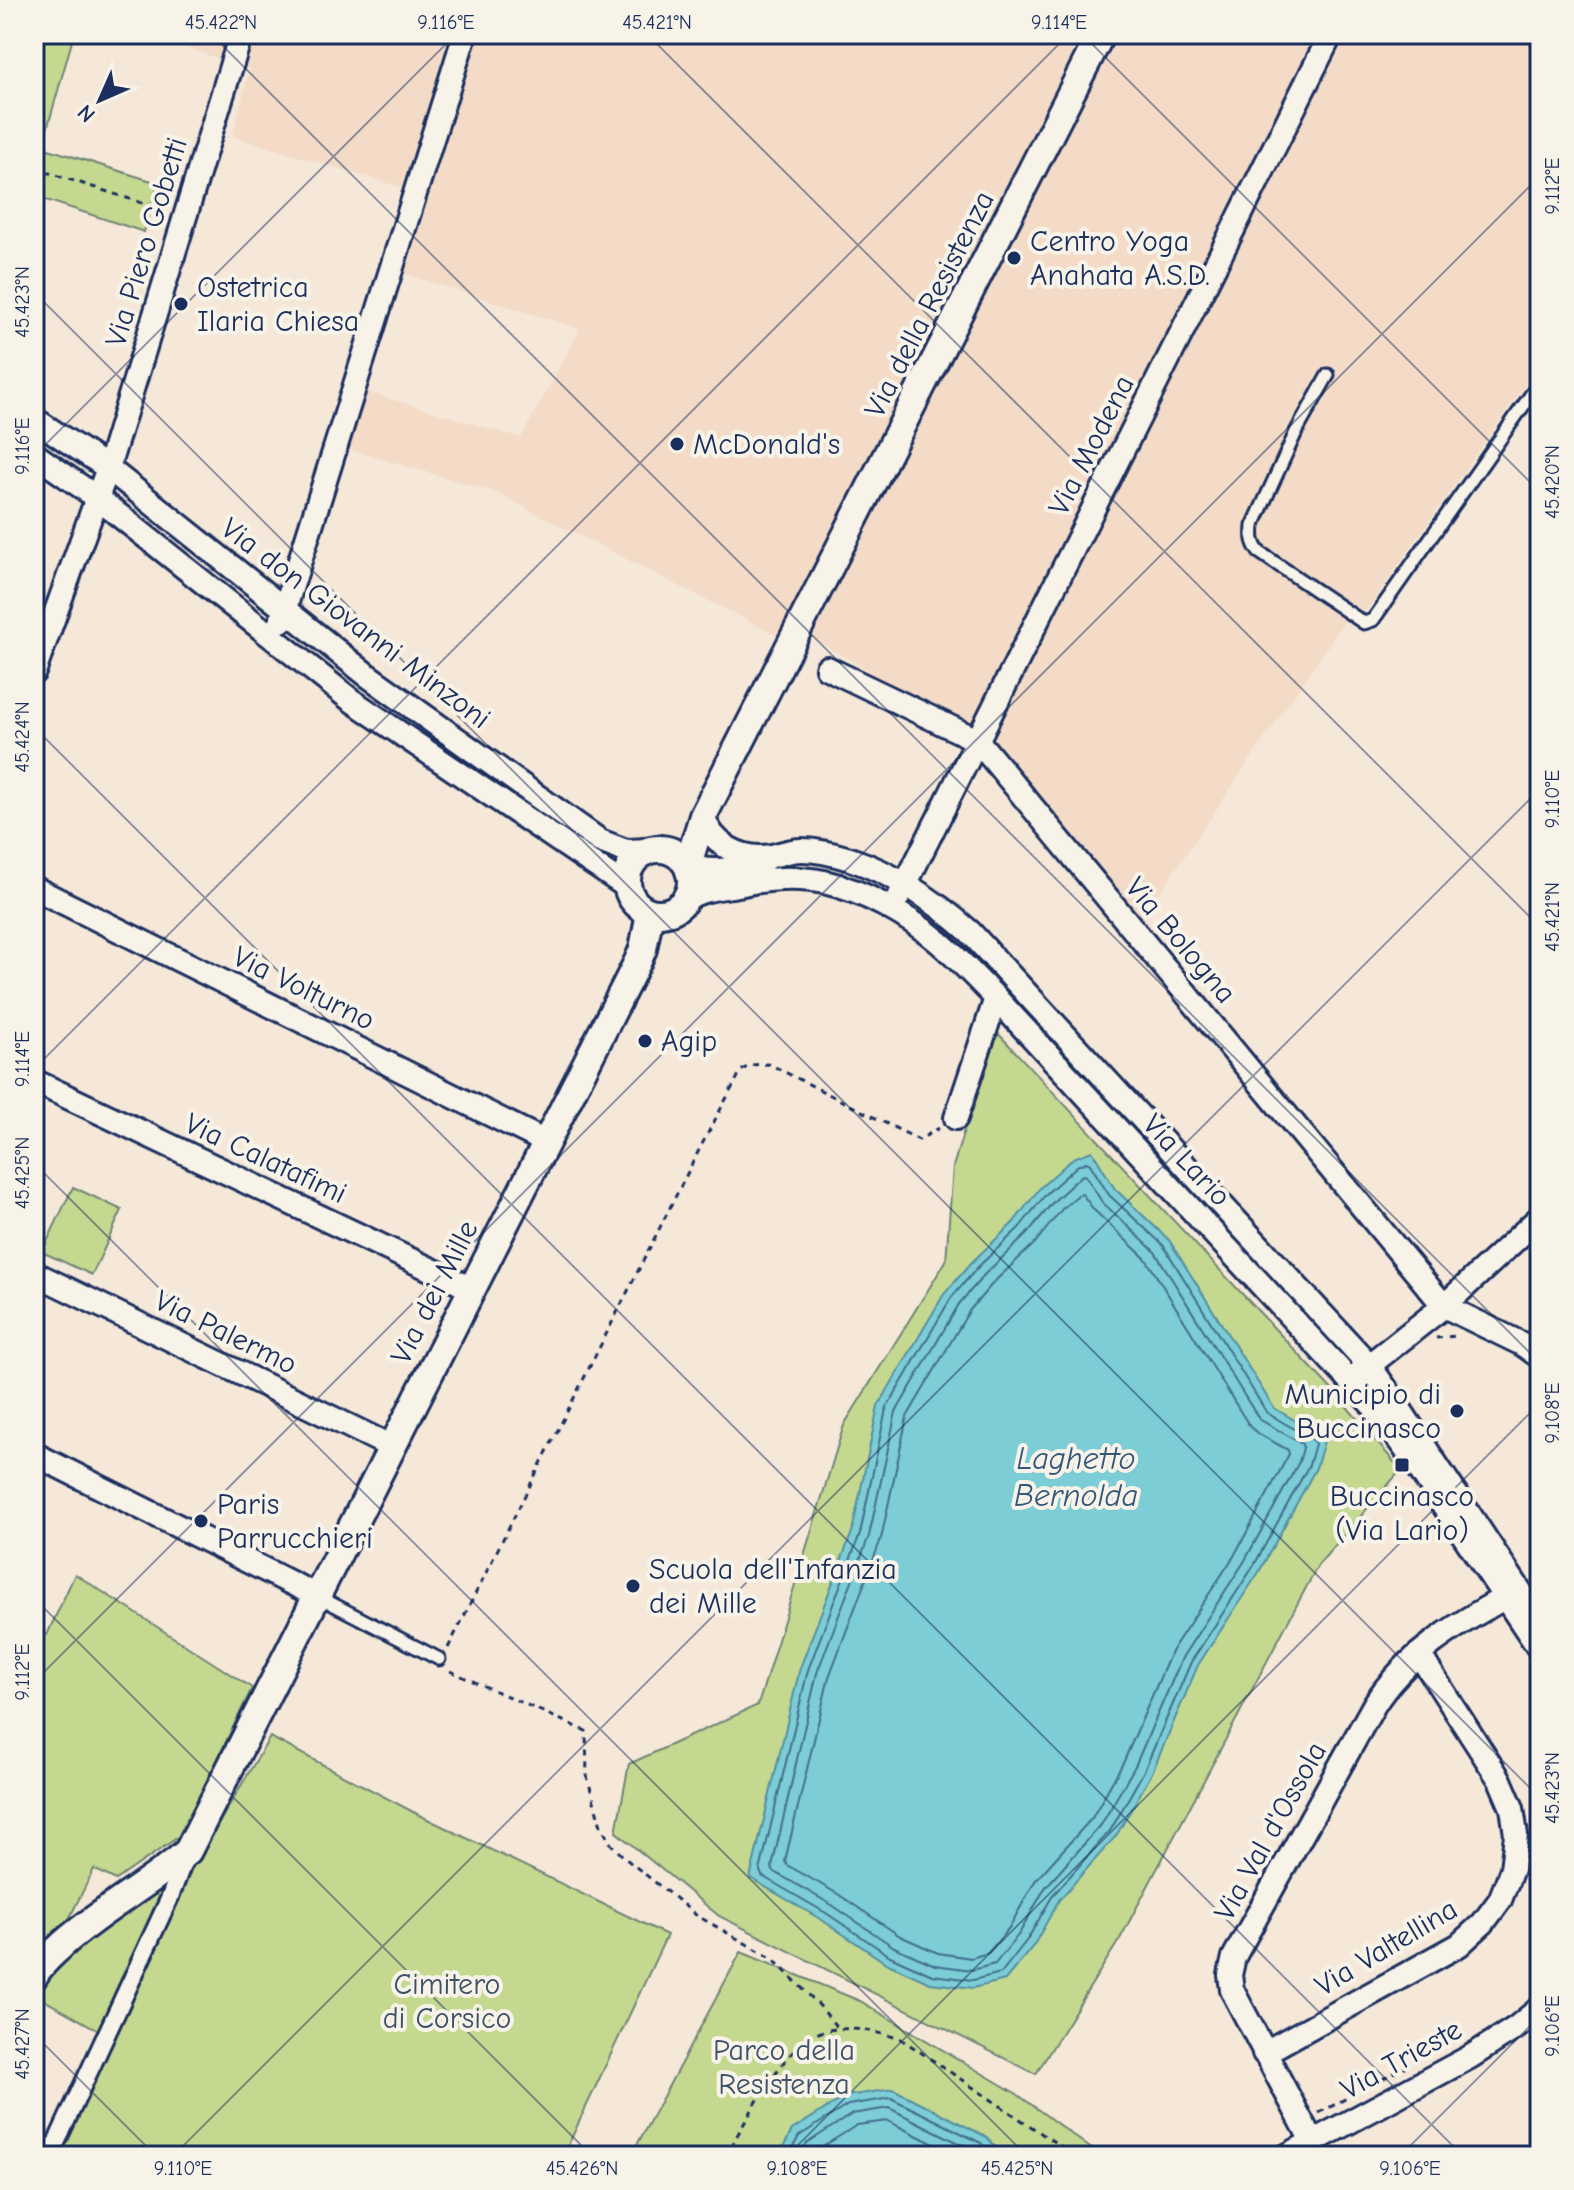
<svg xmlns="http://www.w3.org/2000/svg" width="1574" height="2190" viewBox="0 0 1574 2190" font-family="'Comic Neue',sans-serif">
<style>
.built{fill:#f3dbc7}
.green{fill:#c4d98f;stroke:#708476;stroke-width:2}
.water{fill:#7ccdd5;stroke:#558ea5;stroke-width:2}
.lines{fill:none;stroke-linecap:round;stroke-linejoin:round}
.shore{stroke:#426e8e;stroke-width:2}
.service-casing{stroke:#1b2f5e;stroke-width:17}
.pedestrian-casing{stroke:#1b2f5e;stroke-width:22}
.minor-casing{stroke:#1b2f5e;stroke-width:28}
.tertiary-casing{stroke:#1b2f5e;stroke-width:32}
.path{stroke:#1b2f5e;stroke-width:3;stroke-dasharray:6 6;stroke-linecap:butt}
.service{stroke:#f7f3e8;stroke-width:11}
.pedestrian{stroke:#f7f3e8;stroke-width:16}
.minor{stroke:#f7f3e8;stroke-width:22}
.tertiary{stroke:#f7f3e8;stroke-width:26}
.ticks{fill:none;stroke:#1b2f5e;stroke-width:2;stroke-opacity:0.45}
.poi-dot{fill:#1b2f5e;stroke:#f7f3e8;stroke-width:3}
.labels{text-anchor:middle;stroke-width:8;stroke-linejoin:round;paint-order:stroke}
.poi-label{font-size:30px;fill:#1b2f5e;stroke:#f7f3e8;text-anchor:start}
.street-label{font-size:30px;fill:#1b2f5e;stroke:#f7f3e8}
.park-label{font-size:30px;fill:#3d5168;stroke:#f7f3e8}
.water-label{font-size:32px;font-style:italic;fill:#33567c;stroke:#f7f3e8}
.neatline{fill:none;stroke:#1b2f5e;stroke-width:3}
.ticks-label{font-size:20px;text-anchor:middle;fill:#1b2f5e}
</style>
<rect width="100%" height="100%" fill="#f5e8d9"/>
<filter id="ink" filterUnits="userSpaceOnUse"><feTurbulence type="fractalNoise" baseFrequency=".0125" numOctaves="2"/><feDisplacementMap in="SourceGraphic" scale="16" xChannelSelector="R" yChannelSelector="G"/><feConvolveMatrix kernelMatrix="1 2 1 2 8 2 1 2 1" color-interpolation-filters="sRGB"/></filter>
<g filter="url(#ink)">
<path class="built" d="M144 34H1540V364L1366 611 1355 606 1139 923 978 734 808 636 786 640 492 491 341 447 358 389 521 438 580 329 402 273 426 195 232 136 250 69Z"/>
<g class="green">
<path d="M34 34H74L42 147 158 183 144 232 34 196Z"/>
<path d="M994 1029 1336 1394 1401 1470 1318 1565 1121 1937 1036 2074 719 1916 616 1832 629 1764 758 1705 844 1425 946 1261 953 1167Z"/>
<path d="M73 1187 122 1210 92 1275 42 1252Z"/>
<path d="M75 1574 252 1688 181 1835 116 1880 94 1869 64 1929 37 1953 34 1952V1629L47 1635Z"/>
<path d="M270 1737 419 1815 667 1935 563 2156H58L112 2038 37 1996 54 1960 170 1879 186 1878Z"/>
<path d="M741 1952 860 2001 1017 2094 1101 2156H631Z"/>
</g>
<g class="water">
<path d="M1092 1151 1115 1189 1169 1240 1274 1408 1325 1438 1316 1468 1259 1572 1198 1665 1151 1775 1116 1836 1059 1900 1034 1945 1005 1980 973 1988 930 1983 886 1963 822 1920 750 1878 800 1668 852 1532 878 1406 944 1294 972 1262 1013 1223 1040 1188 1073 1158Z"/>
<path d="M893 2089 987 2137 1004 2156H779L792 2130 846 2096Z"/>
</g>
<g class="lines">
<g class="shore">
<path d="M1086 1162 1090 1164 1109 1195 1163 1245 1267 1413 1313 1440 1315 1444 1309 1465 1253 1567 1191 1662 1144 1771 1110 1831 1053 1895 1027 1940 1001 1973 973 1980 932 1975 890 1956 826 1913 762 1876 760 1871 808 1670 860 1534 886 1409 951 1298 978 1267 1019 1228 1046 1194 1077 1166Z"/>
<path d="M1085 1175 1102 1202 1155 1252 1259 1419 1302 1444 1303 1448 1299 1462 1244 1562 1183 1656 1135 1766 1101 1825 1045 1888 1019 1934 995 1964 972 1970 935 1965 894 1947 832 1905 773 1871 772 1867 817 1673 869 1536 896 1412 959 1304 985 1274 1026 1235 1054 1201 1081 1176Z"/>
<path d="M1082 1194 1094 1210 1146 1259 1250 1427 1259 1434 1288 1450 1289 1454 1234 1556 1172 1650 1124 1761 1092 1818 1035 1881 1009 1928 988 1953 971 1958 938 1953 900 1936 838 1894 787 1865 785 1861 829 1677 881 1539 907 1417 969 1311 994 1282 1035 1243 1062 1209 1078 1195Z"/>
<path d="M788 2156 799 2136 848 2105 891 2098 981 2143 993 2156"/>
<path d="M800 2156 807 2143 852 2114 889 2108 975 2151 980 2156"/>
<path d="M813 2156 816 2151 857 2125 888 2121 958 2156"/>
</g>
<g class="service-casing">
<g id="service">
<path d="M1328 375 1296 432 1253 526C1252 537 1252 543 1259 552L1364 623 1373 620 1540 382"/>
<path d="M317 1596 439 1659"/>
</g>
</g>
<g class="pedestrian-casing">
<path id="pedestrian" d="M50 2156 170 1897 186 1855"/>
</g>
<g class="minor-casing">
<g id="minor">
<path d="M34 419 108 468 367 675 600 841 626 851 651 850"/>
<path d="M34 454 96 497 351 700 627 887"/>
<path d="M281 621 465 34"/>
<path d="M827 668 977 740 1444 1306 1522 1344 1540 1357"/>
<path d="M34 672 108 468 241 34"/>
<path d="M703 816C712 845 742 861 771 856 781 854 791 850 801 850 818 850 834 854 850 859 895 874 934 900 970 932L1369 1365 1391 1396 1540 1621"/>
<path d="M683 860C704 878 740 868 764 860"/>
<path d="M34 888 546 1142"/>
<path d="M900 895 1331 34"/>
<path d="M685 900C699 889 720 888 738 885 765 879 796 876 824 882 864 891 907 915 939 942 959 959 977 979 996 998L1375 1408 1412 1458 1540 1650"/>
<path d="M34 1081 472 1289"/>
<path d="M956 1118 996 998"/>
<path d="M34 1273 392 1447"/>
<path d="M1358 1374 1444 1306 1540 1217"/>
<path d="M34 1454 317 1596"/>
<path d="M1264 2053 1459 1945 1483 1923 1500 1900 1512 1869 1516 1835 1512 1808 1500 1780 1419 1654"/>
<path d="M1312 2141 1232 1990 1230 1975 1234 1957 1374 1705C1405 1656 1455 1625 1506 1597"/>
<path d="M1286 2156 1470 2057 1517 2027 1540 2008"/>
</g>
</g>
<g class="tertiary-casing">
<g id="tertiary">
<circle cx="659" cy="881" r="32"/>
<path d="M689 871 688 864 703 816 1101 34"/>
<path d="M34 1976C41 1963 53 1954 63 1944 102 1909 149 1885 188 1851L637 963 643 949 650 913"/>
</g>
</g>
<g class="path">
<path d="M34 168 167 211"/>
<path d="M1532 1326 1540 1312"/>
<path d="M1436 1338 1457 1336"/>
<path d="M448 1648 700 1148 741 1071 750 1065 769 1064 919 1140 939 1128"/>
<path d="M450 1671 586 1731 587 1776 601 1826 611 1844 626 1859 696 1915 773 1959 819 2005 839 2030"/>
<path d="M1319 2113 1464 2035"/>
<path d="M724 2156C749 2121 783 2039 828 2030 853 2026 878 2032 901 2039L1075 2156"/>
<path d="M1252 2156 1268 2145"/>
</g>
<use href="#service" class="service"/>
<use href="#pedestrian" class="pedestrian"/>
<use href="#minor" class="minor"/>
<use href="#tertiary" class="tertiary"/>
</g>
</g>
<path class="ticks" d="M211 34 1540 1363M647 34 1540 927M1082 34 1540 492M1518 34 1540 56M34 292 1540 1798M34 456 456 34M34 727 1463 2156M34 1069 1069 34M34 1163 1027 2156M34 1598 592 2156M34 1682 1540 176M34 2034 156 2156M173 2156 1540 789M787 2156 1540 1403M1400 2156 1540 2016"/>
<g class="poi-dot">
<circle cx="1014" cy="258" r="8"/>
<circle cx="181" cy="304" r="8"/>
<circle cx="677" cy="444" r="8"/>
<circle cx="645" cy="1041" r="8"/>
<circle cx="1457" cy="1411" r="8"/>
<rect x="1394" y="1457" width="16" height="16" rx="4"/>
<circle cx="201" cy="1521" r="8"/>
<circle cx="633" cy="1586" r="8"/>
</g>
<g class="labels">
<g class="poi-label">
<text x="1030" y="251">Centro Yoga<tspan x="1030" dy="34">Anahata A.S.D.</tspan></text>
<text x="197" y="297">Ostetrica<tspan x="197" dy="34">Ilaria Chiesa</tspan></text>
<text x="693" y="454">McDonald's</text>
<text x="661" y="1051">Agip</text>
<text x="1441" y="1404" text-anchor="end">Municipio di<tspan x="1441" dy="34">Buccinasco</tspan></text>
<text x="1402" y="1506" text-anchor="middle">Buccinasco<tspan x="1402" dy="34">(Via Lario)</tspan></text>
<text x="217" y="1514">Paris<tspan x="217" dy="34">Parrucchieri</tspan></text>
<text x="649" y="1579">Scuola dell'Infanzia<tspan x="649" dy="34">dei Mille</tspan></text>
</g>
<g class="street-label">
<text transform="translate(146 242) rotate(-73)" y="10">Via Piero Gobetti</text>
<text transform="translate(929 304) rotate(-63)" y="10">Via della Resistenza</text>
<text transform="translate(1091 445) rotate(-63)" y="10">Via Modena</text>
<text transform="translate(356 623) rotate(37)" y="10">Via don Giovanni Minzoni</text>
<text transform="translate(1181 940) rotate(50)" y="10">Via Bologna</text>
<text transform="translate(304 988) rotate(26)" y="10">Via Volturno</text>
<text transform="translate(266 1158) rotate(25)" y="10">Via Calatafimi</text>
<text transform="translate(1187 1160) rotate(47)" y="10">Via Lario</text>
<text transform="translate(434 1292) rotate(-63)" y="10">Via dei Mille</text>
<text transform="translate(226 1332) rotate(26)" y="10">Via Palermo</text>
<text transform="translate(1270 1831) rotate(-61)" y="10">Via Val d'Ossola</text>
<text transform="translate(1386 1947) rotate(-31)" y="10">Via Valtellina</text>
<text transform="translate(1401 2059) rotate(-29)" y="10">Via Trieste</text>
</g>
<g class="park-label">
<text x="447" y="1994">Cimitero<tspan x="447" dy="34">di Corsico</tspan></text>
<text x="784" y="2060">Parco della<tspan x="784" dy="34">Resistenza</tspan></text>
</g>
<g class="water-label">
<text x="1076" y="1469">Laghetto<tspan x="1076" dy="37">Bernolda</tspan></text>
</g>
</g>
<rect width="1574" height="2190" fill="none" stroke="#f7f3e8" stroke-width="88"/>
<g transform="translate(100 100) rotate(225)" stroke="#f7f3e8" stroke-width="6" paint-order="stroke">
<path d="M0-6L14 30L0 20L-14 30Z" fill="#1b2f5e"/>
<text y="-12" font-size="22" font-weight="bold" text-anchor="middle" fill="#1b2f5e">N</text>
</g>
<rect x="44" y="44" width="1486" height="2102" class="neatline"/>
<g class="ticks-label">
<text x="221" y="29">45.422°N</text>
<text x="446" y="29">9.116°E</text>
<text x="657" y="29">45.421°N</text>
<text x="1059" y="29">9.114°E</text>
<text transform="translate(1552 186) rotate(-90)" y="7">9.112°E</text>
<text transform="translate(22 302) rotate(-90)" y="7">45.423°N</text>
<text transform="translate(22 446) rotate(-90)" y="7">9.116°E</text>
<text transform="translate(1552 482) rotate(-90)" y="7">45.420°N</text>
<text transform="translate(22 737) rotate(-90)" y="7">45.424°N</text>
<text transform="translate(1552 799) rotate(-90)" y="7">9.110°E</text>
<text transform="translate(1552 917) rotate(-90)" y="7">45.421°N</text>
<text transform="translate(22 1059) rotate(-90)" y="7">9.114°E</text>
<text transform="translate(22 1173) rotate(-90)" y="7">45.425°N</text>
<text transform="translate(1552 1413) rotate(-90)" y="7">9.108°E</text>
<text transform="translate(22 1672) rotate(-90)" y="7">9.112°E</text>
<text transform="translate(1552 1788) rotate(-90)" y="7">45.423°N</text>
<text transform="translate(1552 2026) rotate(-90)" y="7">9.106°E</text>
<text transform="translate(22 2044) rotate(-90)" y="7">45.427°N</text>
<text x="183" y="2175">9.110°E</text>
<text x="582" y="2175">45.426°N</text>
<text x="797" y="2175">9.108°E</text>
<text x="1017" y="2175">45.425°N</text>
<text x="1410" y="2175">9.106°E</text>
</g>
</svg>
